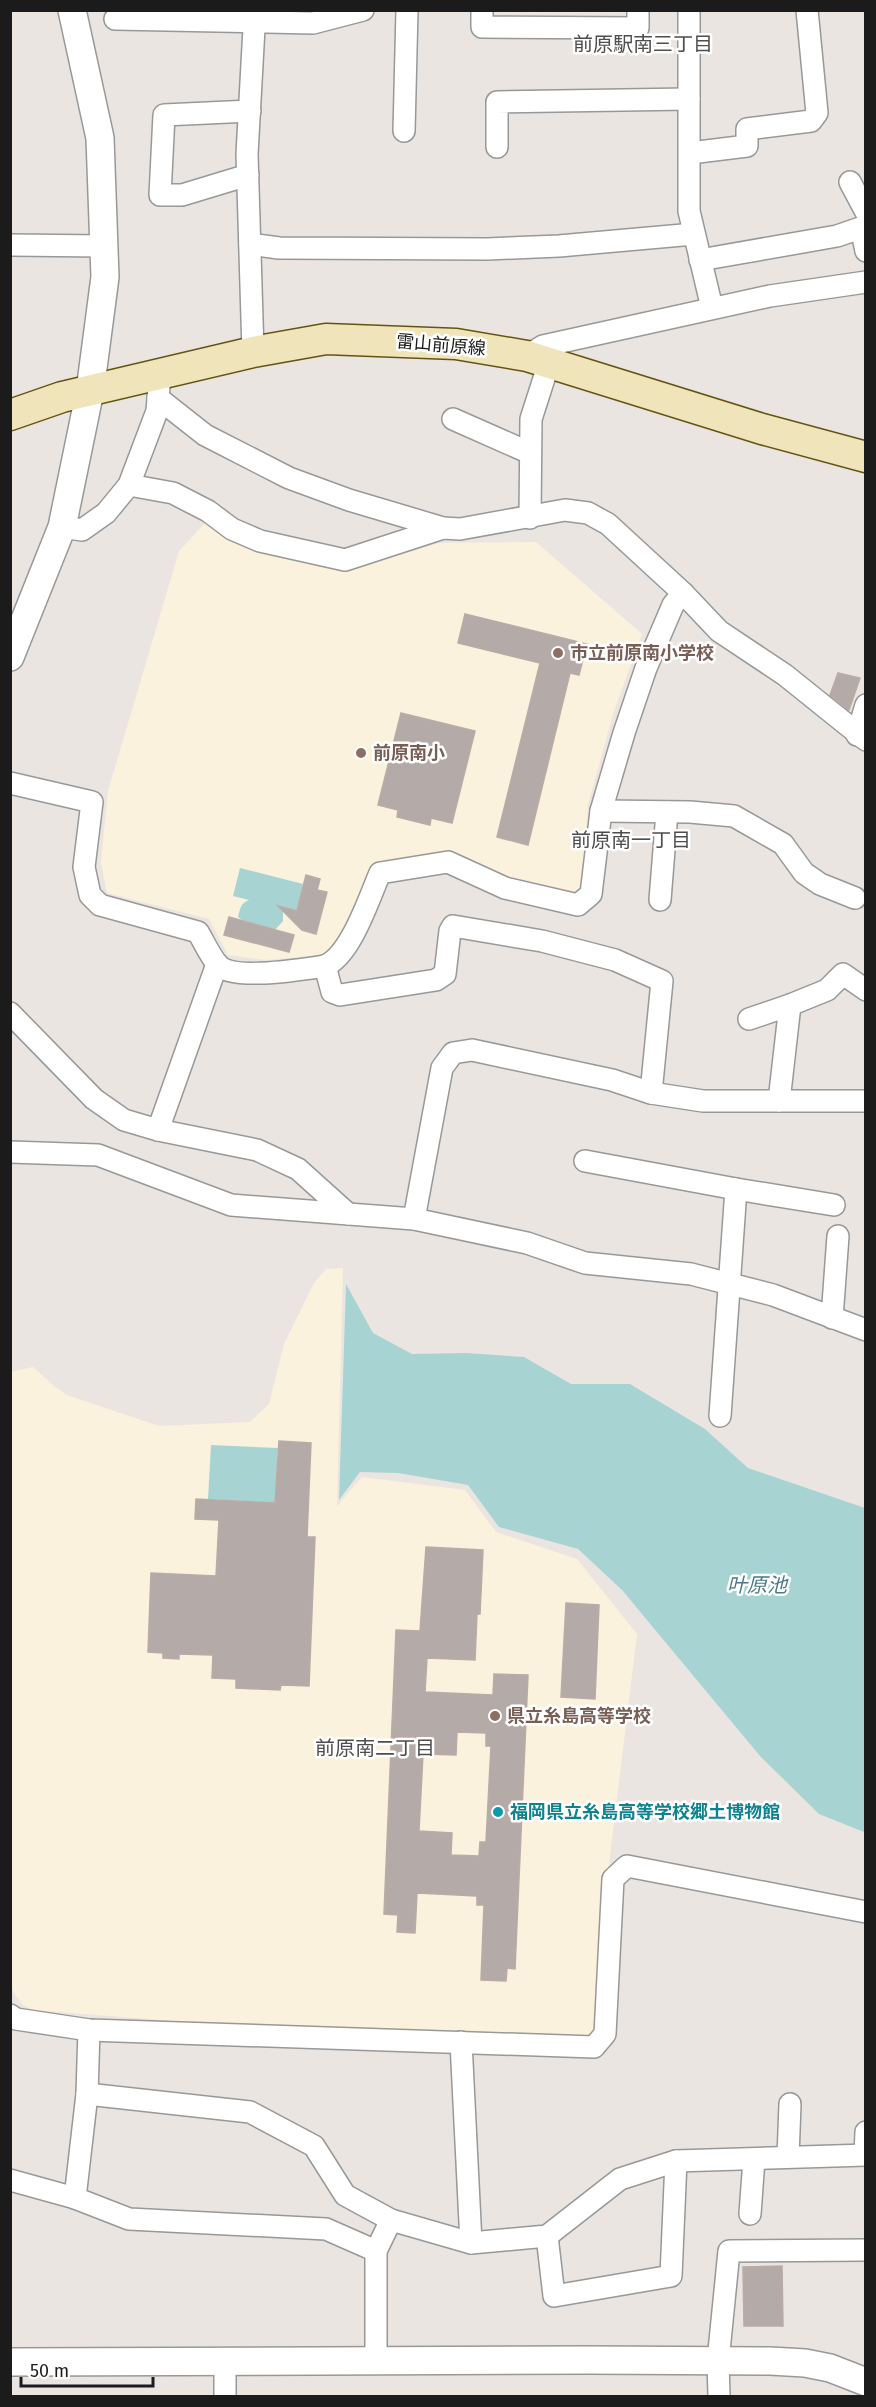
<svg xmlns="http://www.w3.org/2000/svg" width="876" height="2407" viewBox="0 0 876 2407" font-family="'Fira Sans','Noto Sans JP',sans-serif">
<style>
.education{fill:#faf2dc}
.water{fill:#a7d4d2}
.building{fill:#b4aaa8;stroke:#bbaaa6;stroke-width:1.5;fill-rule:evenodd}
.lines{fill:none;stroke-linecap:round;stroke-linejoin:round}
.minor-casing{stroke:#989898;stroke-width:24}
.tertiary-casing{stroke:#989898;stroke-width:30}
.secondary-casing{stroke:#625512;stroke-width:33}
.minor{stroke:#fff;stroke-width:21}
.tertiary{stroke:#fff;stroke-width:27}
.secondary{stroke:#f0e4bb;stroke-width:30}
.education-dot{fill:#8d6e63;stroke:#fff;stroke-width:2}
.culture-dot{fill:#0f9aa8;stroke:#fff;stroke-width:2}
.labels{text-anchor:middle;stroke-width:5;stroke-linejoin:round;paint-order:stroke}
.street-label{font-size:18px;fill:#1b1b1b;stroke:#fff}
.education-label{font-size:18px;font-weight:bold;fill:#785e54;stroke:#fff;text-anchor:start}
.culture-label{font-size:18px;font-weight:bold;fill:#0d838f;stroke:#fff;text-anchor:start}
.neighbourhood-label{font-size:20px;fill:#4e4e4e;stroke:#fff}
.water-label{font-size:20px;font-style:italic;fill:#4a7a89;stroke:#fff}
</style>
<rect width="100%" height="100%" fill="#ebe5e2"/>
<g class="education">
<path d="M207 521 255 551 343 572 439 543 536 542 642 634 613 714 588 805 583 886 575 893 508 878 451 852 374 862 335 945 321 955 266 960 228 955 209 919 107 893 101 862 108 791 179 551Z"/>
<path d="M343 1268 337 1506 362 1477 465 1490 496 1532 577 1559 637 1634 610 1856 600 2031 589 2041 212 2024 33 2010 23 2005 13 1992 10 1971V1372L33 1367 54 1386 67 1395 159 1426 250 1422 269 1404 284 1344 314 1283 326 1269Z"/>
</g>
<g class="water">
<path d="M240 868 303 884 297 911 279 907 283 911V921L275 930 242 920 238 917C240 908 241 903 249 900L233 896Z"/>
<path d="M346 1284 373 1333 412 1354 466 1353 524 1357 571 1384H630L705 1429 748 1468 865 1508 864 1832 819 1814 760 1756 622 1590 578 1549 499 1527 468 1485 398 1473 360 1472 339 1500Z"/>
<path d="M211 1445 278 1448 275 1503 208 1499Z"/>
</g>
<g class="building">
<path d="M465 614 587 644 579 675 570 673 528 845 497 837 540 663 458 643Z"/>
<path d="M838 673 860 678 849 710 830 695Z"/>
<path d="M401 713 475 731 452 823 431 818 430 825 397 817 398 810 378 805Z"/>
<path d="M306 875 320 879 317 890 327 892 316 934 302 930 278 906 297 911Z"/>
<path d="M229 917 294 935 289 952 224 935Z"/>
<path d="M279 1441 311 1443 307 1537H315L309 1686 281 1685 280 1690 236 1688V1679L212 1678 213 1655 179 1654V1659L163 1658V1653L148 1652 151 1573 216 1576 219 1520 195 1519 196 1499 275 1503Z"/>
<path d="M426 1547 483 1550 480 1614H477L475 1660 427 1658 425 1692 493 1695 494 1674 528 1675 515 1969 507 1968 506 1981 481 1980 484 1905H477V1896L417 1893 415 1933 397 1932 398 1915 384 1914 396 1630 420 1631ZM457 1732 486 1733V1746H491L486 1842H480L479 1856 451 1855 452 1833 419 1831 423 1754 456 1755Z"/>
<path d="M566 1603 599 1605 595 1699 561 1697Z"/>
<path d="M782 2266 783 2326H744L743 2267Z"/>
</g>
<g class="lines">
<g class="minor-casing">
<g id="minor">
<path d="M482 10V27L638 28V10"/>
<path d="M689 10V211L712 308"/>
<path d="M115 19 313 23 363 10"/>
<path d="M404 131 407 10"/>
<path d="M497 147V102L689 99"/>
<path d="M690 153 747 146V129L811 121 817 113 807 10"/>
<path d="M248 175 182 195H160L164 115 250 111"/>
<path d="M850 182 866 212"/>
<path d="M861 228 866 251"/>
<path d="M250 244 279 248 487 249 559 246 694 234"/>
<path d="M10 245 104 246"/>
<path d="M700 260 837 236 866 226"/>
<path d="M253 352 247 154 255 10"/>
<path d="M527 356 543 346 770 296 866 282"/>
<path d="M158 398 205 435 289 478 349 500 443 528"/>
<path d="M453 419 530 453"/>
<path d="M129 485 173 493 208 511 232 529 260 541 345 560 443 528 460 529 565 510 588 513 608 524 683 593 719 631 785 675 866 740"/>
<path d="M530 518 531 419 549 363"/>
<path d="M62 527 82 530 106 513 129 485 157 411 159 386"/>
<path d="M857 735 866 705"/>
<path d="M10 783 92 802 84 867 90 895 100 905 198 932C204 942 210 956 218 965 233 981 304 969 325 966 351 955 369 898 380 873L448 862 505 888 578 905 591 894 601 811 624 733 646 668 673 605 683 593"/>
<path d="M601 811 690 812 734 816 783 844 804 873 820 884 855 898"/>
<path d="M660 900 667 812"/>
<path d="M325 966 332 992 340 995 436 980 445 974 450 931 453 926 542 941 615 960 662 981 651 1093"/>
<path d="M790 1005 827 990 843 974 866 990"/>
<path d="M10 1013 94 1099 124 1120 158 1130 257 1150 298 1169 348 1214"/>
<path d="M749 1019 790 1005 779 1101"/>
<path d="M158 1130 217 964"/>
<path d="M10 1152 98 1155 231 1205 414 1219 527 1243 585 1263 691 1274 773 1295 866 1330"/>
<path d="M585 1161 736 1189 720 1416"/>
<path d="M736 1189 834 1205"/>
<path d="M414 1219 442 1068 453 1053 472 1050 612 1080 651 1093 703 1101H866"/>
<path d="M832 1318 838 1236"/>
<path d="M10 2015 16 2019 89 2030 594 2047 605 2034 613 1879 627 1866 866 1912"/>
<path d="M461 2042 471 2243"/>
<path d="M87 2094 250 2112 314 2146 345 2195 391 2220 471 2243 547 2236 620 2179 676 2161 866 2155"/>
<path d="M865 2155 866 2132"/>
<path d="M788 2157 790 2104"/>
<path d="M10 2180 75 2198 129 2219 326 2229 376 2251"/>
<path d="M75 2198 87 2094 89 2030"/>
<path d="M750 2214 754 2159"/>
<path d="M547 2236 554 2296 671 2276 676 2161"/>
<path d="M376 2361V2251L391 2220"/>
<path d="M225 2362V2396"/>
<path d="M719 2396 718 2361 729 2251 866 2250"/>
</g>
</g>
<g class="tertiary-casing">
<g id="tertiary">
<path d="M10 657 62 527 90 391 105 277 100 138 72 10"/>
<path d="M10 2362 588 2360 770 2361 805 2363 830 2368 866 2382"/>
</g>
</g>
<g class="secondary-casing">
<path id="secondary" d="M10 415 62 397 253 352 326 339 456 344 527 356 762 429 866 457"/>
</g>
<use href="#minor" class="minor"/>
<use href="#tertiary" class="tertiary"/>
<use href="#secondary" class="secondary"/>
</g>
<g class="education-dot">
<circle cx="558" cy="653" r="6"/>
<circle cx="361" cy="753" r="6"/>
<circle cx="495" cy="1716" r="6"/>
</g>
<circle class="culture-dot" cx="498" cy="1812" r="6"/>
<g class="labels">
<g class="street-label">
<text transform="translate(441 345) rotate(5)" y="6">雷山前原線</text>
</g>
<g class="education-label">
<text x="570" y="659">市立前原南小学校</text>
<text x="373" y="759">前原南小</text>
<text x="507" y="1722">県立糸島高等学校</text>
</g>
<g class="culture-label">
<text x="510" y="1818">福岡県立糸島高等学校郷土博物館</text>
</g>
<g class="neighbourhood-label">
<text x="643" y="51">前原駅南三丁目</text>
<text x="631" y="847">前原南一丁目</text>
<text x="375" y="1755">前原南二丁目</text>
</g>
<g class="water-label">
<text x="757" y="1592">叶原池</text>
</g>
</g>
<rect width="876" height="2407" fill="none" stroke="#1b1b1b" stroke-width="24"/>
<path d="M21 2377v9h132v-9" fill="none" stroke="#1b1b1b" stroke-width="3"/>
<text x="30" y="2377" font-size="18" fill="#1b1b1b" stroke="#ffffff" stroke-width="4.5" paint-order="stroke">50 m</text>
</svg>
